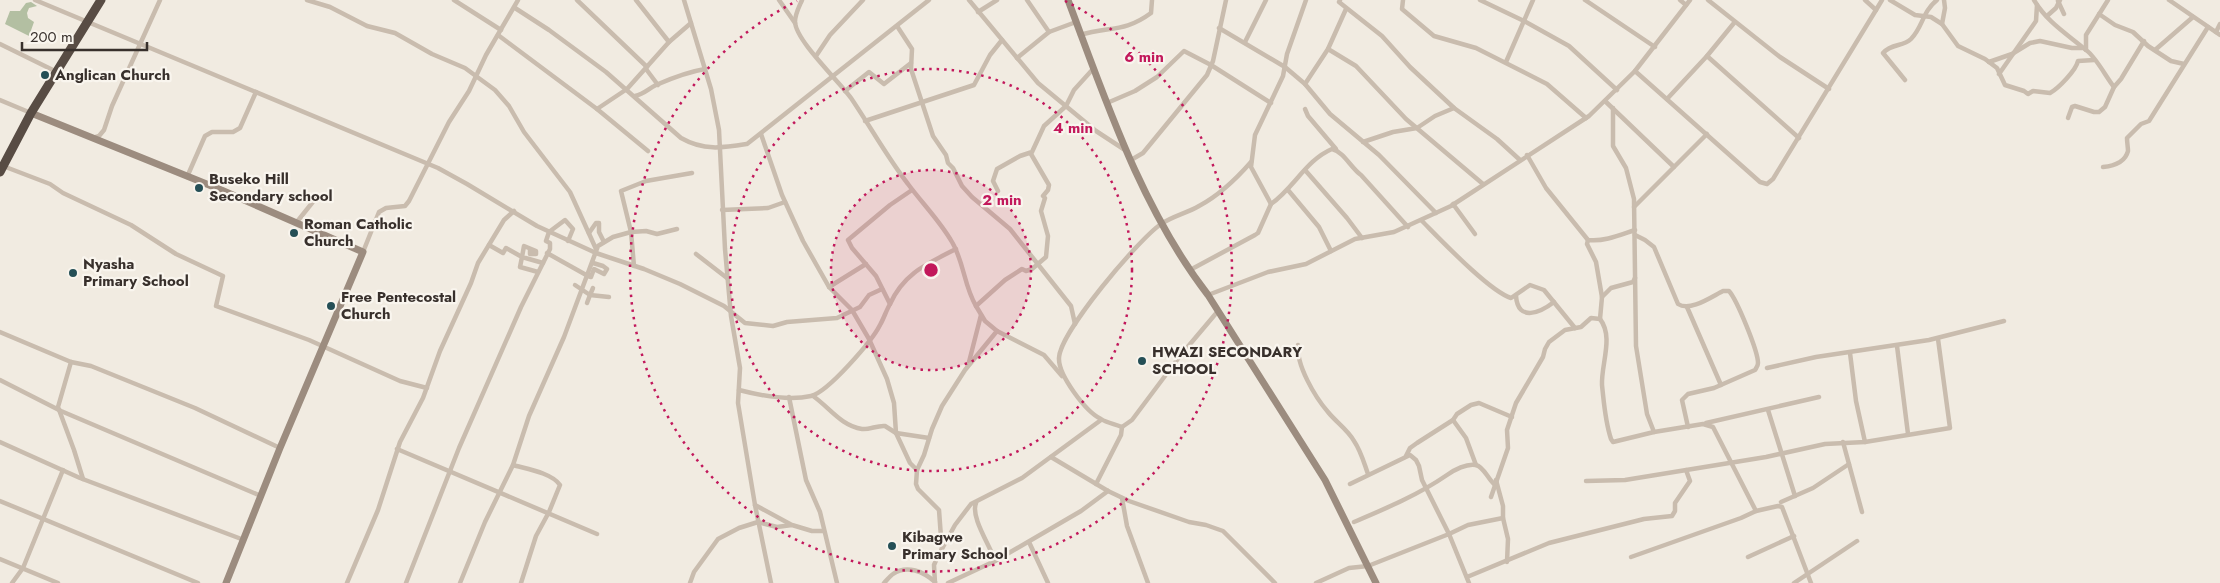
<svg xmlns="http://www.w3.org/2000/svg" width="2220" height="583" viewBox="0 0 2220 583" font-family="Jost,sans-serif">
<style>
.green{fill:#b3bfa2}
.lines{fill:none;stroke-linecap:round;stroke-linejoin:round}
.street{stroke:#c9bcae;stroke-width:4.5}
.secondary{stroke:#9c8c7f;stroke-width:7}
.highway{stroke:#584c44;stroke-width:9}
.ring{fill:none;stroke:#c2185b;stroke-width:2.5;stroke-dasharray:2.5 5}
.poi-dot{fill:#254f56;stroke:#f9f5ee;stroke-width:2}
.labels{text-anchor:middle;stroke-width:4.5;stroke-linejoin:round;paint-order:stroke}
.poi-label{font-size:15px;font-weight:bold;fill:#38302c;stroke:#f9f5ee;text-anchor:start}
.centre{fill:#c2185b;stroke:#f9f5ee;stroke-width:2.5}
.ring-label{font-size:15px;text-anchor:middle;font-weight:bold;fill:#c2185b;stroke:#f9f5ee;stroke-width:4.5;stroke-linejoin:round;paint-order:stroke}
</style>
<rect width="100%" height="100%" fill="#f1ebe1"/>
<path class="green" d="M31 2 37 6 29 8 27 13 28 18 34 22 29 36 5 24 10 11H20L26 3Z"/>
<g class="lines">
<g class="street">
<path d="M35 0 438 168 467 184 537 226 596 253 644 269 680 284 724 306 745 323 773 326 787 322 837 318 860 307 869 295 882 289"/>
<path d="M307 0 330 7 367 26 395 33 432 54 465 68 495 90 509 106 524 132 570 192 596 249"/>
<path d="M454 0 501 30"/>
<path d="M577 0 647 67"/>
<path d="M636 0 669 42"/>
<path d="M684 0 711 89 719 130 725 249 731 316 740 368 738 403 755 505 771 583"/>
<path d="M779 0 795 23"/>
<path d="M802 0C799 7 795 14 795 22 796 41 839 81 851 98 870 126 887 157 908 184 922 203 940 221 952 242 964 262 964 286 976 306"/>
<path d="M969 0 1038 83 1096 131 1125 150"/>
<path d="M1027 0 1049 32 1076 22"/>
<path d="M1340 0 1339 2 1382 36 1410 67 1454 108 1497 139 1520 160"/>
<path d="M1403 0 1402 9 1434 36 1476 48 1547 84 1586 118"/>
<path d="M1480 0 1524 21 1569 46 1617 90"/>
<path d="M1585 0 1655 47"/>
<path d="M1680 0 1686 5"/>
<path d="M1708 0 1780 57 1829 89"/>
<path d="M1890 0 1915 15 1931 17 1942 24 1958 46 1985 59 1997 68 2005 85 2024 91 2028 94 2033 91 2050 93C2059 88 2076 70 2078 61L2094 60"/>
<path d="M2034 0C2047 22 2067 34 2086 50 2096 57 2106 77 2114 87"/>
<path d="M2169 0 2220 35"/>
<path d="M2058 1 2064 14"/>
<path d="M515 8 549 30 606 72 681 138C704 151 722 148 747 144L929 0"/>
<path d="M1346 9 1328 49 1305 84 1330 114 1379 155 1436 213"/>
<path d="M1876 10 1882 0"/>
<path d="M978 12 997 0"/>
<path d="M2099 14 2115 25 2133 32 2148 46 2171 61 2184 64"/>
<path d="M2047 16 2056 8 2060 0"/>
<path d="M1942 24 1945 8 1944 0"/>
<path d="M897 26 912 49 911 69 933 136 946 155 948 163 953 168 962 186 972 197 1010 229 1071 306 1075 324"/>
<path d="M1219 28 1285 67 1305 84"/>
<path d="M2216 32 2220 24"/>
<path d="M498 35 597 109 648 151"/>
<path d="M1080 35C1109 26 1124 33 1151 13L1152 0"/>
<path d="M1245 42 1266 0"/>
<path d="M0 44 57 72"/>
<path d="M1328 49 1356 66 1406 119 1483 184"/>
<path d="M2086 50V35L2108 0"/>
<path d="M2155 50 2193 17"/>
<path d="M816 56 830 35 863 0"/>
<path d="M1707 56 1799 138"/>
<path d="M1017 58 1049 32"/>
<path d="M1506 62 1533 0"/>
<path d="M1989 62 2012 54 2030 43 2040 41 2072 48H2082"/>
<path d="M646 69 658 85"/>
<path d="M1635 71 1760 182 1767 184 1773 179 1876 10 1865 0"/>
<path d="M1999 74 2036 21 2037 5"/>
<path d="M1905 80 1883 53C1892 43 1903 47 1911 39 1923 27 1922 12 1937 0"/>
<path d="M845 91 869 72 884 84 911 63"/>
<path d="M635 96C644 94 648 89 656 85 672 78 687 72 705 69"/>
<path d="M1667 99 1707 56 1734 23"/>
<path d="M0 100 31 113"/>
<path d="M1605 101 1674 167"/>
<path d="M1107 103 1135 91 1157 77 1184 51 1211 65 1271 103"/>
<path d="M1613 108V146L1626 168 1634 199 1636 346 1647 414 1654 432 1703 424 1713 427 1756 511 1778 506 1782 507 1811 583"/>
<path d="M597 109 627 89 669 42 691 23"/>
<path d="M1305 109 1308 116 1336 149"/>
<path d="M2068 118 2072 107 2075 106 2094 112H2099L2105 107 2114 87 2121 79 2144 41"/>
<path d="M865 121 974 85 990 55 1002 40"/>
<path d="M761 134 782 195 803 241 829 287 852 310 869 339 887 379 894 403 896 433 910 463 917 470"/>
<path d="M93 138 99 136 104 130 112 106 160 0"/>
<path d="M1363 142 1393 132 1417 128 1435 116 1454 108"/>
<path d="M1527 155 1546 188 1588 240C1604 242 1620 235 1635 230"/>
<path d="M1131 160 1143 153 1207 75 1213 61 1226 0"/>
<path d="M3 166 50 184 63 193 131 225 176 254 223 276 216 306 309 340 400 381 427 388"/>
<path d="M2103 167C2113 166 2125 163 2128 151 2128 148 2127 142 2127 138L2141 124 2149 121 2208 27"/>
<path d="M1305 170 1347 218 1362 238"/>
<path d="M187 177 205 136 212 132H233L240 128 256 92"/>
<path d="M1288 190 1319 227 1331 251"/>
<path d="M998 191 993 181 997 169 1020 156 1032 152 1044 126 1066 106 1074 90 1093 69"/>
<path d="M1271 204C1294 188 1306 160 1332 149 1344 152 1351 168 1361 175L1408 227"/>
<path d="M1453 204 1475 234"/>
<path d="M1634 207 1707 134"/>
<path d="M722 210 768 208 785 202"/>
<path d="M1422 221C1440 239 1489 291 1511 298L1530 285 1544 290 1575 328"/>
<path d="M296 223 316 198"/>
<path d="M589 233 596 223H599V232L604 242"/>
<path d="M1635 235 1645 240 1654 247 1678 304C1690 312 1711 297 1723 291H1729C1737 300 1758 351 1758 363 1758 366 1757 367 1755 370L1714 388 1688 394 1682 400 1688 427"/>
<path d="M1588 240 1587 244 1596 262 1602 297"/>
<path d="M489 245 503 253 506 248 522 257 520 267 538 272"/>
<path d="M530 249V254H536V251L524 246 522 257 543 263"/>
<path d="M363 252 379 212 386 208 405 206 409 201 449 122 469 91 486 55 518 0"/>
<path d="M547 253 588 276 591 277 594 269 604 274 607 269 603 266 593 263"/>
<path d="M696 254 727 278"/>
<path d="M634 266 631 232 621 191 646 181 692 173"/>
<path d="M1190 270 1255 235 1258 233 1271 204 1251 167 1255 135 1283 76 1287 54 1306 0"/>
<path d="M575 285 590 295 593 288"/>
<path d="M829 287 866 264"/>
<path d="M1208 295 1268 272 1306 264 1355 239 1394 232 1451 206 1589 116 1635 71 1690 0"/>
<path d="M1516 296C1518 323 1541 312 1554 302"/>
<path d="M587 303 590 295 609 297"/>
<path d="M890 304C904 273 927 264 956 249"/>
<path d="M1687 307 1721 385"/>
<path d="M1218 311 1180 356 1132 420 1122 427C1115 424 1107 423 1101 419 1086 412 1058 375 1059 358 1060 332 1138 240 1161 224 1173 216 1187 213 1199 206 1218 196 1237 178 1251 162"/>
<path d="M1600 319C1614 337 1601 364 1602 385 1604 403 1605 421 1611 439L1613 442 1654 432"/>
<path d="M997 331 1044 355 1062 376"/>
<path d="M0 332 71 362 91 366 195 408 280 448"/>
<path d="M1298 345C1296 365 1315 397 1328 412 1336 422 1348 430 1354 441 1361 451 1364 463 1368 474"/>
<path d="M1897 346 1908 434"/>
<path d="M1850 353 1856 401 1865 442"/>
<path d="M71 362 58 407 74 450 83 479"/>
<path d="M969 362 981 315"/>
<path d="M1767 368 1816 357 1929 340 2004 321"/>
<path d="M0 380 61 411 261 496"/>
<path d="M739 390C762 396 788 401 811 396 828 392 872 341 880 325 884 318 886 311 890 304L876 276 852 248 848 240 890 205 912 190"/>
<path d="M813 396C829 407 841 426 862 429 869 430 878 425 885 426L896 433 929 438"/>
<path d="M789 397 806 480 820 512 837 583"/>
<path d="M1768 410 1795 496"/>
<path d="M1453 420 1466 438 1476 465"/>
<path d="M1706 423 1819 397"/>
<path d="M0 442 80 478 244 540"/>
<path d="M1843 442 1862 512"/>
<path d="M397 449 597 534"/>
<path d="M1406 456 1410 448 1417 443 1453 420 1457 414 1471 405 1479 403 1512 417"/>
<path d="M1051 457 1108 491 1129 501 1189 522 1206 525 1223 531 1275 583"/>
<path d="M513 465C527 469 552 473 560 485L549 512 536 536 521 583"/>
<path d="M1496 480 1503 506V518L1508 539 1507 562"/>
<path d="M1586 481 1625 480 1766 457 1825 444 1865 442 1950 428 1938 339"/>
<path d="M1096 484 1121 435 1122 427"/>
<path d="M1350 484 1410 455 1416 460 1419 466 1422 480 1449 534 1468 525 1503 518"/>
<path d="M1491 497 1508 448 1507 430 1516 403 1543 357 1545 349 1549 342 1565 330 1581 327 1591 318 1600 319 1602 297 1611 288 1633 282 1635 278"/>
<path d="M1122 498 1127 526 1148 583"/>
<path d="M0 501 198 583"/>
<path d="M1781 502 1813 488 1849 464"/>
<path d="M755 505 790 524"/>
<path d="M1354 522C1387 508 1418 495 1447 475 1454 470 1467 463 1476 465 1484 467 1488 479 1494 484"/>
<path d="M1029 542 1048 583"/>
<path d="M942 551 939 510 918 489 916 484 917 470 924 455 932 429 942 406 965 370 997 331 985 321 976 306 1005 280 1022 269 1026 271 1032 269 1046 257 1048 236 1041 211 1045 198 1043 196 1048 190 1049 185 1031 154"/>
<path d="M1631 557 1741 518 1756 511"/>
<path d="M1748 557 1794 536"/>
<path d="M0 559 58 583"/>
<path d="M995 561 1081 511 1108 491"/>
<path d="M1467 577 1549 543 1644 519 1672 516 1675 511V503L1690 481 1686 470"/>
<path d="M12 583 23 568 63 470"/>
<path d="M347 583 378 510 400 442 423 398 440 351 471 283 478 263 504 220 514 211"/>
<path d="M406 583 459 448 521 307 550 249V243L546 241 549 232 565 220 573 229 568 241"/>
<path d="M460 583 485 522 513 465 529 416 564 337 598 246 613 237 631 232 646 231 657 234 677 229"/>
<path d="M690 583 694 572 718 539 739 528 758 522 777 527 792 525 812 531H823"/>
<path d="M884 583C887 580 890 576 893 574 907 564 924 572 935 582"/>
<path d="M935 583 934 565 937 558 955 525 971 504 1022 478 1101 420"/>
<path d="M948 583 995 561C991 547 970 517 976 503"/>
<path d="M1316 583 1349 568 1368 566 1449 534 1469 583"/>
<path d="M1794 583 1857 541"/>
</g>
<g class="secondary">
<path d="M1068 0C1106 101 1141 208 1208 295L1325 480 1376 583"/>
<path d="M31 113 219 189 363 252 280 448 226 583"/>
</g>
<path class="highway" d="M0 172 31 113 101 0"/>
</g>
<circle cx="931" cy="270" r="100" fill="#c2185b" fill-opacity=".12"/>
<g class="ring">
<circle cx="931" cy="270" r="100"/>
<circle cx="931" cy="270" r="201"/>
<path d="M1065 1A301 301 0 1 1 797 1"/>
</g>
<g class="poi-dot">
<circle cx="45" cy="75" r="5"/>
<circle cx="199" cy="188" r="5"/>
<circle cx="294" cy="233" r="5"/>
<circle cx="73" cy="273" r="5"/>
<circle cx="331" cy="306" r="5"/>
<circle cx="1142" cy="361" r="5"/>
<circle cx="892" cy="546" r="5"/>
</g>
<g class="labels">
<g class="poi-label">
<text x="55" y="80">Anglican Church</text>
<text x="209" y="184">Buseko Hill<tspan x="209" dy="17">Secondary school</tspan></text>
<text x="304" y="229">Roman Catholic<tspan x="304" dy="17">Church</tspan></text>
<text x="83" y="269">Nyasha<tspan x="83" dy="17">Primary School</tspan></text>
<text x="341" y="302">Free Pentecostal<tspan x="341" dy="17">Church</tspan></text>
<text x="1152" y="357">HWAZI SECONDARY<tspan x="1152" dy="17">SCHOOL</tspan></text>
<text x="902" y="542">Kibagwe<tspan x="902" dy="17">Primary School</tspan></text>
</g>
</g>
<circle cx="931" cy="270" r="8" class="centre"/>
<g class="ring-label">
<text x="1144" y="62">6 min</text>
<text x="1073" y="133">4 min</text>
<text x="1002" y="205">2 min</text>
</g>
<path d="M22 42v8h125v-8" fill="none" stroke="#38302c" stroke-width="2.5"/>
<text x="30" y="42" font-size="15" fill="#38302c" stroke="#f9f5ee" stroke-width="4" paint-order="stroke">200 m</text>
</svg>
